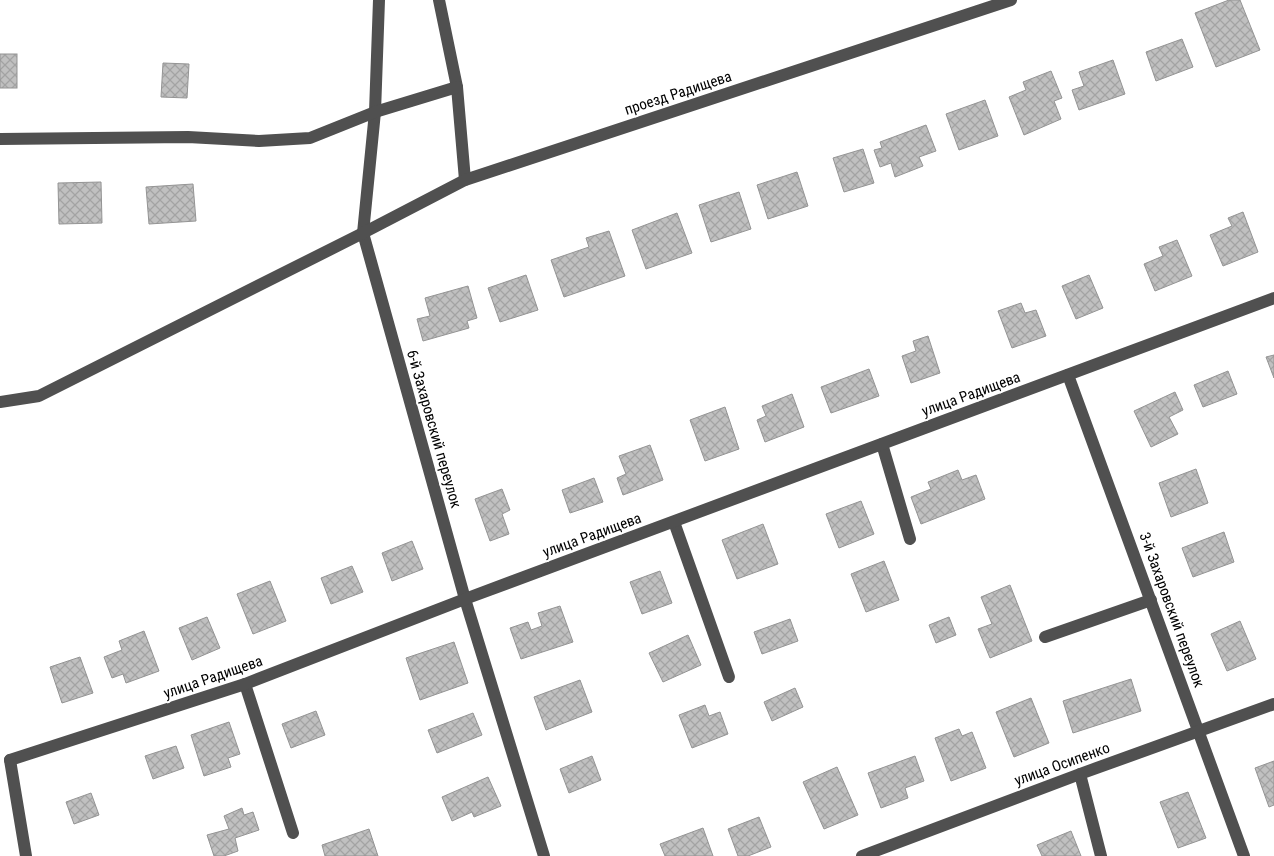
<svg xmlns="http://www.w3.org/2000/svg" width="1274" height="856" viewBox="0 0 1274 856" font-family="'Roboto Condensed',sans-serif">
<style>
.building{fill:url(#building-cross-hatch);stroke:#949494}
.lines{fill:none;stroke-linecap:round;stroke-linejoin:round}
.minor{stroke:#505050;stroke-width:12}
.labels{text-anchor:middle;stroke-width:4;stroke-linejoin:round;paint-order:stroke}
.street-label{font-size:15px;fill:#000;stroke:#fff}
</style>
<defs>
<pattern id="building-cross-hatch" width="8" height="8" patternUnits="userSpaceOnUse" patternTransform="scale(1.25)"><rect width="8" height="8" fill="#c0c0c0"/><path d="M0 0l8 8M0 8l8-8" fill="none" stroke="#a3a3a3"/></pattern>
</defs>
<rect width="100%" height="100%" fill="#fff"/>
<g class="building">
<path d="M1229 0H1240L1260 50 1216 67 1195 13Z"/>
<path d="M1182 39 1193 67 1156 81 1146 52Z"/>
<rect x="0" y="54" width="17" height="34"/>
<path d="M1113 60 1125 94 1079 110 1072 90 1084 86 1079 72Z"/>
<path d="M163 63 189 64 187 98 161 97Z"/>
<path d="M1051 71 1062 98 1054 101 1061 119 1024 135 1009 97 1026 90 1023 82Z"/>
<path d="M985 100 998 136 959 150 946 114Z"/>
<path d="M926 125 936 151 919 157 923 166 895 177 891 163 880 167 874 150 882 148 880 142Z"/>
<path d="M863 149 874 183 844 192 833 158Z"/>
<path d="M797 172 808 206 768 219 757 185Z"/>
<path d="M101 182 102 223 59 224 58 183Z"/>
<path d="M193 184 196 221 149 224 146 187Z"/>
<path d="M739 192 751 229 711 242 699 205Z"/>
<path d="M1243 212 1258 252 1223 266 1210 235 1232 226 1228 218Z"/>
<path d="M677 213 692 253 646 269 632 230Z"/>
<path d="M609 231 625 276 564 297 551 260 589 247 586 238Z"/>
<path d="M1177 240 1192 276 1155 291 1144 264 1163 256 1159 247Z"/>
<path d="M526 275 538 310 500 322 488 288Z"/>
<path d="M1089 275 1103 308 1076 319 1062 286Z"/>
<path d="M468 286 477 318 467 321 469 328 423 341 417 319 430 316 425 298Z"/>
<path d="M1021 303 1025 313 1036 310 1046 336 1012 348 998 311Z"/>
<path d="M928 336 940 373 911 383 902 356 916 351 913 341Z"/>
<path d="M1274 355V378L1266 357Z"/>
<path d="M869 369 879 396 831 413 821 387Z"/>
<path d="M1228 371 1237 394 1203 407 1194 385Z"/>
<path d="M1175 392 1183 410 1169 417 1178 434 1151 447 1134 411Z"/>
<path d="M792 394 804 427 765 442 757 420 766 416 762 406Z"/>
<path d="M725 407 739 449 705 461 690 420Z"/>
<path d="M650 445 663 480 623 495 617 478 626 474 619 456Z"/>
<path d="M1196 469 1208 503 1171 517 1159 483Z"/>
<path d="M958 470 962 480 976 475 985 499 921 524 911 497 931 489 928 482Z"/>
<path d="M594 478 603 502 570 513 562 490Z"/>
<path d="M502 489 510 510 502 514 509 534 490 541 475 499Z"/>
<path d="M861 501 874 534 839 548 826 514Z"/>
<path d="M763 524 778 564 737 579 722 540Z"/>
<path d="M1224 532 1234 562 1193 577 1182 548Z"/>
<path d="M412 541 423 569 392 581 382 553Z"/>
<path d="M884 561 899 600 866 612 851 574Z"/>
<path d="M352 566 363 592 331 604 321 578Z"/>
<path d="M660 571 672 603 642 614 630 582Z"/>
<path d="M270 581 286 621 253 634 237 594Z"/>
<path d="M1010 585 1032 641 990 658 978 629 992 624 981 597Z"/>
<path d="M560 606 573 642 521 659 510 628 528 622 531 630 542 626 538 613Z"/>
<path d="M207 617 220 648 192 660 179 628Z"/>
<path d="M949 617 956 635 936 643 929 625Z"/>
<path d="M790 619 798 641 762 654 754 632Z"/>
<path d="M1240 621 1256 659 1227 671 1211 634Z"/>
<path d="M144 631 159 671 126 683 123 674 112 678 104 657 122 650 119 641Z"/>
<path d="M688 635 701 665 663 682 649 653Z"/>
<path d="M454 642 468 683 420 700 406 658Z"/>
<path d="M80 657 93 693 62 703 50 667Z"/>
<path d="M1131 679 1141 711 1073 733 1063 701Z"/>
<path d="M580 680 592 712 546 730 534 697Z"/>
<path d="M795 688 803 707 772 721 764 702Z"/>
<path d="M1031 698 1049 743 1014 757 996 712Z"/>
<path d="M705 705 709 716 720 712 728 734 692 748 679 715Z"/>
<path d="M316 711 325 735 291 748 282 724Z"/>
<path d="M473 713 482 735 437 753 428 730Z"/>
<path d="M229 722 240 754 228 758 231 767 204 776 191 735Z"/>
<path d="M959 729 962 736 972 732 986 768 951 781 935 738Z"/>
<path d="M176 746 184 768 153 779 145 756Z"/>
<path d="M592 756 601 780 569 793 560 769Z"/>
<path d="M915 756 924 781 905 788 908 798 881 808 868 773Z"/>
<path d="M1274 761V805L1269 807 1255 768Z"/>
<path d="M837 767 858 815 824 829 803 782Z"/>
<path d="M488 777 501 806 474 817 472 812 452 821 442 797Z"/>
<path d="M1188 792 1206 838 1178 848 1160 802Z"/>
<path d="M91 793 99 815 74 824 66 802Z"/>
<path d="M242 808 244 815 253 812 259 830 235 838 238 851 224 856H214L207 835 229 829 224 816Z"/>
<path d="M759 817 771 847 748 856H738L728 829Z"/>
<path d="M703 828 713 856H665L660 844Z"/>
<path d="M369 829 378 856H325L322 845Z"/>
<path d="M1071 831 1081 856H1042L1037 845Z"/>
</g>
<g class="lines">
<g class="minor">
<path d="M379 0 375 112 363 233 465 599 544 856"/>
<path d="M439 0 457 87 465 180"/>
<path d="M0 139 188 137 259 141 310 138 375 112 457 87"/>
<path d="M1068 375 1244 856"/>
<path d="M0 402 39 396 363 233 465 180 1011 0"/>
<path d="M882 444 910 539"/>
<path d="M674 522 729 677"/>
<path d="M1045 637 1151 600"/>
<path d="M245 684 293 833"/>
<path d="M10 760 245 684 465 599 1274 298"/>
<path d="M10 760 26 856"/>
<path d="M1080 774 1101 856"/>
<path d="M862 856 1080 774 1274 704"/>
</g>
</g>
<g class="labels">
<g class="street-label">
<text transform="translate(678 93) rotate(-18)" y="5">проезд Радищева</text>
<text transform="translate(971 394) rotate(-20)" y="5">улица Радищева</text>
<text transform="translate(434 429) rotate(74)" y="5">6-й Захаровский переулок</text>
<text transform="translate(592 535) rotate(-20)" y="5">улица Радищева</text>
<text transform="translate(1172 610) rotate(70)" y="5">3-й Захаровский переулок</text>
<text transform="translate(213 677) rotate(-19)" y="5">улица Радищева</text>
<text transform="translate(1062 764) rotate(-20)" y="5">улица Осипенко</text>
</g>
</g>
</svg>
